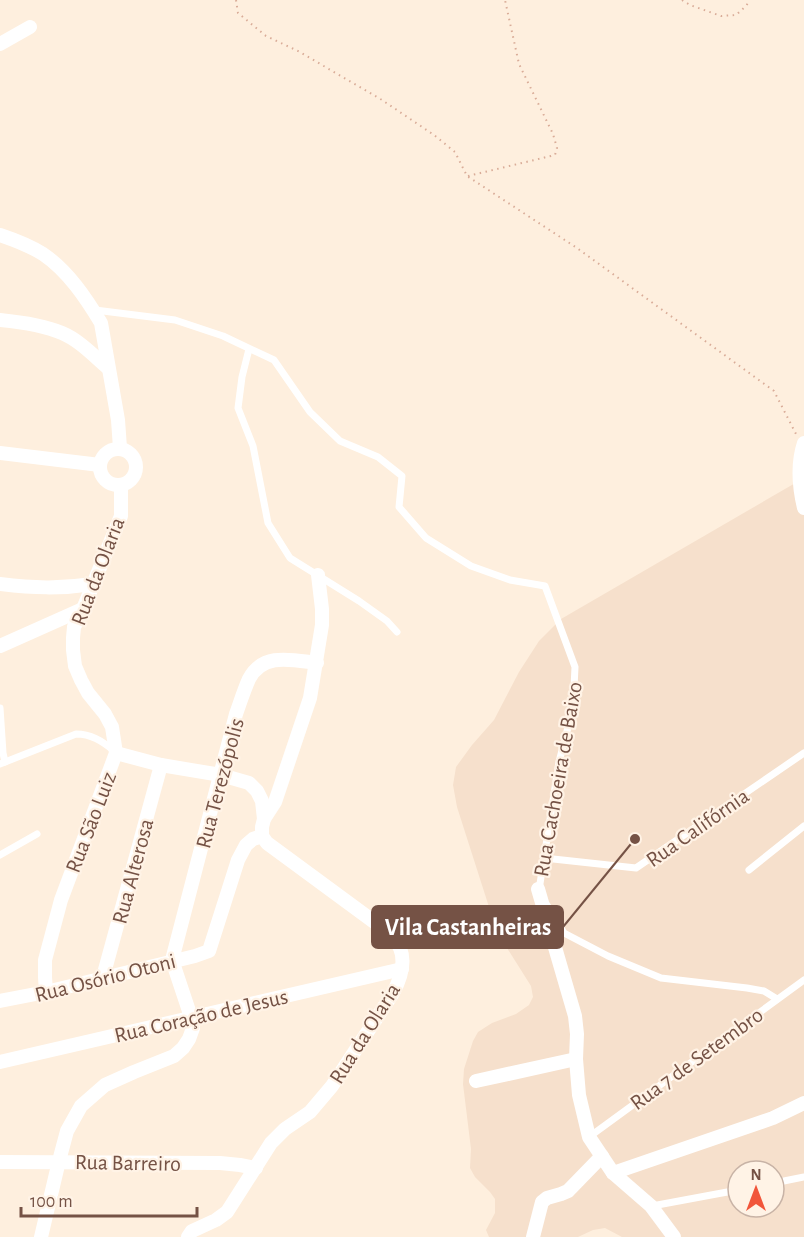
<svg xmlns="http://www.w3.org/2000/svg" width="804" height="1237" viewBox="0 0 804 1237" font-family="'Alegreya Sans',sans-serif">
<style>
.residential{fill:#f6e0cc;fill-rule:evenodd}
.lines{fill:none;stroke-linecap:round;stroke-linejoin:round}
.path{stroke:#d9ac98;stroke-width:2;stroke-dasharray:1.5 4.5;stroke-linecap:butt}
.service{stroke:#fff;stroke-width:7}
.minor{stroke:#fff;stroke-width:14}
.labels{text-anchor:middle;stroke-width:4.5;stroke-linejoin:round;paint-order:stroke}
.street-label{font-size:22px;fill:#755245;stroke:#fff3e6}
.leader{fill:none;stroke:#755245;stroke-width:2}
.callout-dot{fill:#755245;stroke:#fff3e6;stroke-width:2}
.callout{fill:#755245;stroke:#755245;stroke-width:2}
.callout-label{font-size:24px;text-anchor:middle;font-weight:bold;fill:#fff}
</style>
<rect width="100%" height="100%" fill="#feefde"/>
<path class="residential" d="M804 478V1237H622L605 1228 593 1230 578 1237H489L486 1230 495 1213V1199L490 1192 475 1177 470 1168 471 1149 463 1084 464 1069 473 1041 478 1032 492 1023 516 1014 529 1005 533 997 531 986 497 932 457 807 453 785 456 767 472 745 494 720 519 672 539 641 561 619ZM738 1171H774V1207H738Z"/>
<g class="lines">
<g class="path">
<path d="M236 0 238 13 266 36 298 51 382 100 434 135 455 152 467 176 577 248 774 391 796 434"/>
<path d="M682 0 690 5 721 16 736 15 746 6 750 0"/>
<path d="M468 176 555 155 557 148 553 134 519 64 505 0"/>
</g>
<g class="service">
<path d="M95 310 175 320 223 336 274 360 310 412 340 441 378 457 402 476 399 507 426 538 471 566 510 580 545 586 575 667 573 708 559 762 539 890"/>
<path d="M249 349 242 377 238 408 253 446 268 523 290 558 359 601 387 621 397 632"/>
<path d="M0 708 3 753 5 762"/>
<path d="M0 764 76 734C91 734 102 741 113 750"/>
<path d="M0 855 37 834"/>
<path d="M544 858 636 868 804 753"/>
<path d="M749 870 804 826"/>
<path d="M547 905 564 933 608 956 661 978 747 988 764 991 777 999"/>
<path d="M589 1137 804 980"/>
<path d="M774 1183 804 1177"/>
<path d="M652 1206 738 1190"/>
</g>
<g class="minor">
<path d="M0 44 30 27"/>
<path d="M0 235C15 240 30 246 43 254 68 271 86 298 101 323L118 420 120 448"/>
<path d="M0 320C20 322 43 325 62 333 79 340 94 356 108 368"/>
<path d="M804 443C797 464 799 487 804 508"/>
<circle cx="118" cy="467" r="18"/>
<path d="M0 453 100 465"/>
<path d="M0 584C33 588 60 589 93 584"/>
<path d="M0 646 83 609"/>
<path d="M116 753 161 765 221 775 249 783 257 791 262 801 264 819"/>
<path d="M262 836V827L264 819 275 802 310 698 322 625V609L318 575"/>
<path d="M538 889 575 1016 577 1034 576 1059 579 1095 589 1137 613 1173 651 1206 674 1237"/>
<path d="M103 977 161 765"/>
<path d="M46 992 45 977V960L61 900 116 753 112 727 105 714 88 693 81 680 75 666 73 650V638L74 627 83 609 121 516V485"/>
<path d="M0 1001 46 992 195 956 209 951 238 860 246 845 253 839 262 836"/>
<path d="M0 1062 402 969"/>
<path d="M476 1081 576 1059"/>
<path d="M0 1162 220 1163 240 1165 256 1168"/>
<path d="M613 1173 773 1118 804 1103"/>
<path d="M41 1237 59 1161 67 1131 81 1106 105 1085 134 1072 174 1056 183 1048 189 1039 193 1028 191 1017 172 960 236 714C240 703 244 690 249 679 263 652 292 660 317 663"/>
<path d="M188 1237 192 1231 216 1220 227 1212 271 1143 285 1129 310 1112 332 1086 393 993C400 980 406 963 400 948 398 944 395 939 392 935L267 843 262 836"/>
<path d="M533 1237 542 1202 547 1198 561 1194 568 1191 602 1156"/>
</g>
</g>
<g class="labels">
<g class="street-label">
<text transform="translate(97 571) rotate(-69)" y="8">Rua da Olaria</text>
<text transform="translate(557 779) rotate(-80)" y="8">Rua Cachoeira de Baixo</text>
<text transform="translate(219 783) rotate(-75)" y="8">Rua Terezópolis</text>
<text transform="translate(90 822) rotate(-69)" y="8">Rua São Luiz</text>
<text transform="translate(697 827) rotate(-35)" y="8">Rua Califórnia</text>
<text transform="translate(132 871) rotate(-75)" y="8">Rua Alterosa</text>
<text transform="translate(105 977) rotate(-14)" y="8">Rua Osório Otoni</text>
<text transform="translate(201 1015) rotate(-13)" y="8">Rua Coração de Jesus</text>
<text transform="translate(364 1033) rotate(-58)" y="8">Rua da Olaria</text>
<text transform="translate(696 1058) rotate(-36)" y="8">Rua 7 de Setembro</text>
<text transform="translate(128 1162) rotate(1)" y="8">Rua Barreiro</text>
</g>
</g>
<path class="leader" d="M635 839L563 927"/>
<circle class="callout-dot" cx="635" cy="839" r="6"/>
<rect class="callout" x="372" y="906" width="191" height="42" rx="6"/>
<g class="callout-label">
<text x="468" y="935">Vila Castanheiras</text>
</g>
<g transform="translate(756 1189)"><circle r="28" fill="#fff3e6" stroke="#c8b3a6" stroke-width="1.5"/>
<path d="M0-4.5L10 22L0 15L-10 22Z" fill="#f1553a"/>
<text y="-9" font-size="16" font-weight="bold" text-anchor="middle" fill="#755245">N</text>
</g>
<path d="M21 1207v9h176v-9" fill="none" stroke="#755245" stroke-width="3"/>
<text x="30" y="1207" font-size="18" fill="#755245" stroke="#fff3e6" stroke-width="4.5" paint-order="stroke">100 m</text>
</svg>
